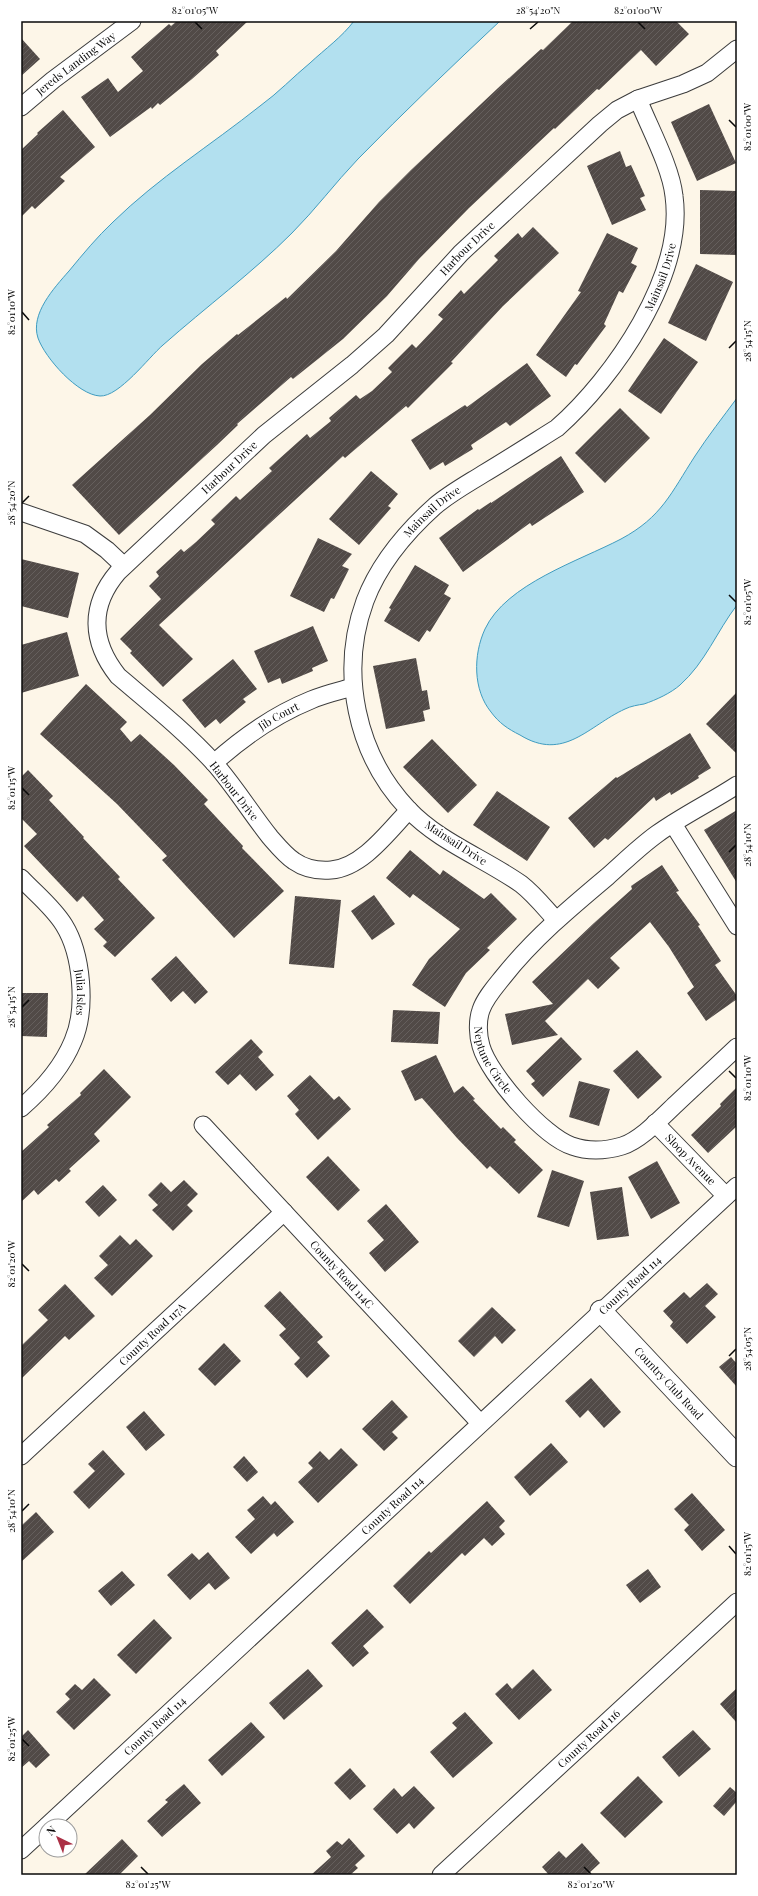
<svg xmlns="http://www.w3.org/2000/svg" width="758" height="1896" viewBox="0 0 758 1896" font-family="'Playfair Display',serif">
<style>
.water{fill:#b2e0ef;stroke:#409cbf}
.building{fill:url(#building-hatch)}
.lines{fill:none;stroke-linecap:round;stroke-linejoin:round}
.minor-casing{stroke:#3c3c3c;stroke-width:19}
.tertiary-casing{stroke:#3c3c3c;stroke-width:23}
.minor{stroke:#fff;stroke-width:17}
.tertiary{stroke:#fff;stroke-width:21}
.ticks{fill:none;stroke:#090909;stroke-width:1.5}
.labels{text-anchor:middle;stroke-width:4;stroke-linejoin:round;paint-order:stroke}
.street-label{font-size:11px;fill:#090909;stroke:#fff}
.neatline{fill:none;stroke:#090909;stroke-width:1.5}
.ticks-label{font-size:10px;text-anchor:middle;fill:#090909}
</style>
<defs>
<pattern id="building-hatch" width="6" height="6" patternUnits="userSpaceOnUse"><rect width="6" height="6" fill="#514a47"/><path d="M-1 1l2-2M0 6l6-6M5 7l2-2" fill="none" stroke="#655f5d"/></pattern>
</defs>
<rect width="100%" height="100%" fill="#fdf6e8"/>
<g class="water">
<path d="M354 21H500C452 66 404 112 358 159 335 183 315 210 292 233 252 273 206 307 163 345 149 357 119 397 100 396 78 395 45 358 38 338 30 314 54 288 69 271 83 254 97 237 113 222 158 178 211 145 260 106 278 93 293 77 310 63 325 49 342 37 354 21Z"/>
<path d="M737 398V605C717 631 705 663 680 685 671 693 656 700 644 704 638 705 631 706 625 709 588 726 564 762 520 735 508 729 499 723 491 712 473 690 473 655 485 629 506 584 579 561 621 539 662 517 671 493 695 456 708 436 723 417 737 398Z"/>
</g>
<g class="building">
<path d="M177 21H248L216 51 219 55 192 79 160 105 158 103 152 109 151 107 110 137 81 97 108 78 118 92 143 71 131 57 169 24 171 26Z"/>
<path d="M573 21H676L689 34 656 66 641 50 599 90 597 89 555 129 554 128 469 208 419 259 387 296 343 339 293 379 291 377 237 424 238 425 217 445 119 535 72 485 150 415 202 364 237 334 238 335 286 297 287 299 336 251 379 202 411 170 498 88 541 49 543 50Z"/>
<path d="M21 38 40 59 21 76Z"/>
<path d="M709 104 736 163 697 181 671 122Z"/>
<path d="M63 110 95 147 60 177 65 181 35 209 32 206 21 217V150L38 134 37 133Z"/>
<path d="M620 151 626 167 631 165 645 196 640 198 646 210 612 225 587 166Z"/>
<path d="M700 190 737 191V255L700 254Z"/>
<path d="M533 227 559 253 503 306 451 362 453 363 408 408 406 406 345 458 343 456 159 625 193 659 163 687 130 653 132 651 120 639 161 599 149 586 159 576 156 572 181 549 184 552 196 542 215 524 211 520 236 496 240 500 272 471 269 468 307 434 310 438 331 421 329 418 356 395 360 399 372 391 392 372 388 368 412 344 416 348 433 330 443 319 438 315 461 290 464 294 498 260 494 256 518 233 522 238Z"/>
<path d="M607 233 638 248 631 263 637 266 623 293 619 291 604 324 606 326 577 365 575 364 566 377 536 355 581 292 578 291Z"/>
<path d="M696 264 733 282 706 341 668 323Z"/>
<path d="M664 338 698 362 661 414 628 391Z"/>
<path d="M527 363 551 396 510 426 506 422 471 445 473 449 445 466 443 462 430 470 411 440 465 405 467 407Z"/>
<path d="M620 408 650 438 605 483 575 453Z"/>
<path d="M561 456 584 492 532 526 530 523 463 572 439 538 478 509 479 510 491 502V503Z"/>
<path d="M371 471 398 494 388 506 391 508 359 545 329 519Z"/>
<path d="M318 538 352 554 342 566 349 569 334 599 331 598 324 612 290 596Z"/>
<path d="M21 559 79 573 68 618 21 606Z"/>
<path d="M415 565 449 585 444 594 451 598 430 632 427 630 419 642 384 621 391 609 389 608Z"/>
<path d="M313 626 328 661 312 668 313 671 282 684 280 678 268 683 254 651Z"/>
<path d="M67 632 79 676 21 693V645Z"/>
<path d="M416 658 422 691 427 690 430 709 423 711 425 721 386 729 373 666Z"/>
<path d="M233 659 257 689 243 699 246 702 220 724 216 719 205 728 182 700Z"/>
<path d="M86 684 127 722 120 729 131 742 140 734 174 765 208 800 204 804 243 846 242 848 284 891 234 938 162 860 167 856 117 804 40 734Z"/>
<path d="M737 692V754L706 724Z"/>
<path d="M690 733 711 768 698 776 699 778 671 795 670 792 656 801 654 797 608 840 605 838 594 848 568 818 616 777 617 778Z"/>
<path d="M432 739 477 785 448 813 403 767Z"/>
<path d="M28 770 53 796 49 800 84 837 83 838 120 877 118 879 155 918 115 957 103 946 107 942 94 929 104 920 83 896 77 902 24 846 37 834 21 818V777Z"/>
<path d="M497 791 550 827 527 861 473 825Z"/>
<path d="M737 810V883L704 830Z"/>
<path d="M410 850 440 875 443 870 484 899 491 893 517 919 487 948 490 950 466 973 445 1007 412 985 429 959 460 929 413 894 410 898 386 878Z"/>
<path d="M662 865 679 891 676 892 700 925 698 926 721 961 715 965 737 996V999L706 1021 687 993 694 987 669 947 650 922 610 958 620 968 598 989 588 979 545 1021 558 1035 512 1045 505 1014 553 1004 532 982 594 923 632 889 631 886Z"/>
<path d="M374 895 395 924 372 940 351 911Z"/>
<path d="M295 896 341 900 334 968 289 964Z"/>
<path d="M176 956 208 992 195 1004 183 991 171 1002 151 979Z"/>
<path d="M21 993H48L47 1037 21 1036Z"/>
<path d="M393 1010 440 1012 438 1044 391 1042Z"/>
<path d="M561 1037 582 1059 543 1097 531 1084 535 1081 526 1071Z"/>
<path d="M251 1039 263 1052 258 1057 274 1075 256 1091 240 1074 228 1085 215 1072Z"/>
<path d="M637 1050 662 1077 638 1099 613 1071Z"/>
<path d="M436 1055 454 1093 463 1086 475 1099 473 1100 501 1129 503 1127 516 1140 514 1142 543 1170 519 1194 490 1166 487 1169 457 1138 422 1098 415 1101 401 1071Z"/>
<path d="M104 1069 131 1097 94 1134 100 1141 69 1169 71 1171 59 1182 56 1179 38 1195 34 1190 21 1202V1152L49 1127 47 1125 81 1095 80 1093Z"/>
<path d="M310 1075 334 1100 339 1096 351 1109 318 1140 295 1114 299 1110 287 1096Z"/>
<path d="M579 1081 610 1089 599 1126 569 1117Z"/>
<path d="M737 1087V1126L708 1153 691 1135 721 1106 720 1104Z"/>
<path d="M328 1156 360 1190 338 1211 306 1177Z"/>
<path d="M657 1161 680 1203 651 1219 628 1177Z"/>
<path d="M552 1170 584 1181 569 1227 537 1217Z"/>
<path d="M184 1180 198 1194 187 1205 193 1211 173 1231 152 1210 158 1205 148 1195 161 1182 171 1192Z"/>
<path d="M103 1185 117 1200 99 1217 85 1202Z"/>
<path d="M622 1187 629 1236 597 1240 590 1192Z"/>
<path d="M386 1204 419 1242 385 1272 369 1253 384 1240 367 1221Z"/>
<path d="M120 1235 130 1245 136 1239 153 1256 112 1296 94 1278 108 1265 99 1256Z"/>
<path d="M707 1283 718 1294 705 1306 716 1317 687 1344 670 1326 673 1322 663 1311 684 1292 690 1298Z"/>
<path d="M65 1284 95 1316 69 1340 65 1336 21 1379V1346L48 1320 38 1310Z"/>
<path d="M280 1291 323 1337 317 1342 330 1356 307 1378 294 1364 300 1358 279 1335 286 1329 264 1306Z"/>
<path d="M492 1307 516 1330 502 1344 495 1336 474 1357 458 1341Z"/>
<path d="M224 1343 241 1361 215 1386 198 1369Z"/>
<path d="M731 1357 737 1364V1387L719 1367Z"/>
<path d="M591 1378 621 1412 604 1428 588 1410 580 1418 565 1401Z"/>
<path d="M392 1400 408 1417 392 1432 398 1438 384 1451 362 1429Z"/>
<path d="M144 1411 165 1435 146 1451 126 1427Z"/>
<path d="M551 1443 568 1462 530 1496 514 1477Z"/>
<path d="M341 1448 358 1465 318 1503 298 1482 313 1468 308 1463 320 1451 329 1460Z"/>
<path d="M103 1450 125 1474 89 1509 73 1492 95 1471 88 1464Z"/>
<path d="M244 1456 258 1472 247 1482 233 1467Z"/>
<path d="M692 1493 725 1530 702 1551 684 1530 689 1525 674 1509Z"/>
<path d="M263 1496 271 1505 275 1501 294 1522 277 1537 274 1533 251 1554 235 1537 255 1519 247 1510Z"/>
<path d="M487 1501 505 1521 499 1527 505 1534 492 1546 484 1538 465 1556 462 1553 410 1604 393 1586 429 1551 431 1553Z"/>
<path d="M36 1512 54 1532 21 1562V1526Z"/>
<path d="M208 1552 230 1578 215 1590 209 1583 190 1600 167 1575 192 1553 199 1560Z"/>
<path d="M648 1569 661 1587 640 1603 626 1585Z"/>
<path d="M122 1571 135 1585 111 1606 98 1591Z"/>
<path d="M367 1609 384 1627 363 1646 369 1653 353 1667 331 1643Z"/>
<path d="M154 1619 172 1638 136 1674 117 1655Z"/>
<path d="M308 1669 323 1686 284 1720 269 1703Z"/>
<path d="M533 1669 552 1690 519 1720 495 1694 507 1683 512 1689Z"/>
<path d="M94 1678 111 1695 74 1730 56 1712 70 1699 65 1694 75 1684 82 1690Z"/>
<path d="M737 1688V1723L720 1704Z"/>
<path d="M465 1712 493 1743 453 1778 430 1752 457 1728 452 1723Z"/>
<path d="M251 1722 265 1737 222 1776 208 1760Z"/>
<path d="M28 1730 50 1755 36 1768 29 1761 21 1768V1737Z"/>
<path d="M693 1730 711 1749 679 1777 662 1757Z"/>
<path d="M350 1768 366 1786 350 1800 334 1783Z"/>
<path d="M638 1776 663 1802 625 1838 600 1813Z"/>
<path d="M184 1784 201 1803 162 1837 147 1821 168 1802 165 1800Z"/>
<path d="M414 1786 435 1808 414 1829 409 1823 397 1834 373 1809 394 1788 402 1797Z"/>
<path d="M730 1787 737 1793V1801L724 1816 713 1806Z"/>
<path d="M349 1838 365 1856 355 1865 358 1868 350 1875H311L331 1857 326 1851 337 1841 342 1845Z"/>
<path d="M122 1839 138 1856 119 1875H84Z"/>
<path d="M582 1843 600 1863 587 1875H549L542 1867 559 1851 566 1858Z"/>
</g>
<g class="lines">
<g class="minor-casing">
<g id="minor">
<path id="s1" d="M21 107 53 80 132 21"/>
<path d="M21 512 85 534 107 550 124 566"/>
<path id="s2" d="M214 763C243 737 274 715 311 700 325 694 339 691 353 687"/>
<path id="s3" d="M737 785C711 802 682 816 657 834 639 847 623 863 607 877 570 908 533 939 503 977 495 987 485 998 481 1010 477 1021 478 1036 481 1046 489 1075 544 1137 572 1146 589 1152 605 1151 622 1146 641 1140 662 1117 676 1104 696 1085 717 1066 737 1047"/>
<path id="s4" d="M409 810C389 831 362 868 331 870 318 871 304 868 294 861 285 855 277 845 270 837 251 813 235 787 215 764 186 732 151 704 118 676 91 642 89 606 118 572L264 435 352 365 386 335 461 253 600 124 617 110 638 99 683 84 707 73 737 49"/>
<path d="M673 824 737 926"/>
<path id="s5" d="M21 878C35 893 53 907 64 925 82 954 87 1009 73 1041 62 1068 43 1089 21 1108"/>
<path id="s6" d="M556 920C545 908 534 894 521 884 484 858 439 842 408 809 356 754 339 672 365 601 379 564 406 532 435 506 449 494 467 484 483 474 508 459 533 443 557 428 614 378 685 275 674 196 671 167 649 127 638 99"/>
<path id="s7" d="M655 1123 726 1196"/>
<path id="s8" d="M203 1125 480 1423"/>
<path id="s9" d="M21 1456 284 1212"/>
<path id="s10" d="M47 1826 737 1186"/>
<path d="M21 1850 46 1827"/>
<path id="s11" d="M441 1875 737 1602"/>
</g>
</g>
<g class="tertiary-casing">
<g id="tertiary">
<path id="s12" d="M601 1311 737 1456"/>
</g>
</g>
<use href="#minor" class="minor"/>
<use href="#tertiary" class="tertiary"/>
</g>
<path class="ticks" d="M195 22 202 29M638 22 645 29M530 29 538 22M729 120 736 127M22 312 29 320M729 348 736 341M22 503 29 496M729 595 736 602M22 788 29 795M729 852 736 845M22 1007 29 1000M729 1071 736 1078M22 1264 29 1271M729 1356 736 1349M22 1511 29 1504M729 1546 736 1554M22 1739 29 1746M141 1867 148 1874M584 1867 591 1874"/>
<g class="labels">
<g class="street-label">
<text dy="4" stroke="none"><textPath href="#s1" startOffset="70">Jereds Landing Way</textPath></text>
<text dy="4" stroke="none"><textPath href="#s4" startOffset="987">Harbour Drive</textPath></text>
<text dy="4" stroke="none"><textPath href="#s6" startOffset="859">Mainsail Drive</textPath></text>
<text dy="4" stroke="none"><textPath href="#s4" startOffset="663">Harbour Drive</textPath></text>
<text dy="4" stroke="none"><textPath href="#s6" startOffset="523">Mainsail Drive</textPath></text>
<text dy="4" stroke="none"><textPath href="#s2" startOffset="80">Jib Court</textPath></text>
<text transform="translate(234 791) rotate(52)" y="4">Harbour Drive</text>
<text transform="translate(456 843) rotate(33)" y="4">Mainsail Drive</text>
<text dy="4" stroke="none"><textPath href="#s5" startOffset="134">Julia Isles</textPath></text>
<text dy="4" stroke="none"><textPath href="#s3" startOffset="398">Neptune Circle</textPath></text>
<text dy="4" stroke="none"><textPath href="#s7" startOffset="51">Sloop Avenue</textPath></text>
<text dy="4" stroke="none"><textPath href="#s8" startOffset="204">County Road 114C</textPath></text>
<text dy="4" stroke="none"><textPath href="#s10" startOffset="795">County Road 114</textPath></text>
<text dy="4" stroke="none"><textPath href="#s9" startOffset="179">County Road 117A</textPath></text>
<text dy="4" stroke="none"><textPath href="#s12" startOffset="99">Country Club Road</textPath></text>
<text dy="4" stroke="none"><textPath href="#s10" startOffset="471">County Road 114</textPath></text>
<text dy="4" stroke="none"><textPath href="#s10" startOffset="147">County Road 114</textPath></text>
<text dy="4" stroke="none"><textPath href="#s11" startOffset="201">County Road 116</textPath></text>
</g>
</g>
<rect width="758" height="1896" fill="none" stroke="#ffffff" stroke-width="44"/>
<g transform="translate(58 1838) rotate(317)"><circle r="19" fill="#ffffff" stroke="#9d9d9d"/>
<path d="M0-3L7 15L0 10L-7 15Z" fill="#ab3045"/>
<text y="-6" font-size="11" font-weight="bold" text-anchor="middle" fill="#090909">N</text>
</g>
<rect x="22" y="22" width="714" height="1852" class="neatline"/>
<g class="ticks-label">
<text x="195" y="14">82°01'05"W</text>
<text x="538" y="14">28°54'20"N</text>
<text x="638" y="14">82°01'00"W</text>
<text transform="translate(747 127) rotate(-90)" y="4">82°01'00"W</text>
<text transform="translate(11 312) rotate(-90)" y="4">82°01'10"W</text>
<text transform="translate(747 341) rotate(-90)" y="4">28°54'15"N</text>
<text transform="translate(11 503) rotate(-90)" y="4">28°54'20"N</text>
<text transform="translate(747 602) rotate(-90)" y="4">82°01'05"W</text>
<text transform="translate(11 788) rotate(-90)" y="4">82°01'15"W</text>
<text transform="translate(747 845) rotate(-90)" y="4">28°54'10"N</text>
<text transform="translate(11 1007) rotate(-90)" y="4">28°54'15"N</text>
<text transform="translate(747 1078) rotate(-90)" y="4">82°01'10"W</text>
<text transform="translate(11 1264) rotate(-90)" y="4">82°01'20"W</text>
<text transform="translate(747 1349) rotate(-90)" y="4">28°54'05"N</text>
<text transform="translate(11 1511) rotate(-90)" y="4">28°54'10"N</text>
<text transform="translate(747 1554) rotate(-90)" y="4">82°01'15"W</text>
<text transform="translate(11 1739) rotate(-90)" y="4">82°01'25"W</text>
<text x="148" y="1888">82°01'25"W</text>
<text x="591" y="1888">82°01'20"W</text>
</g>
</svg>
